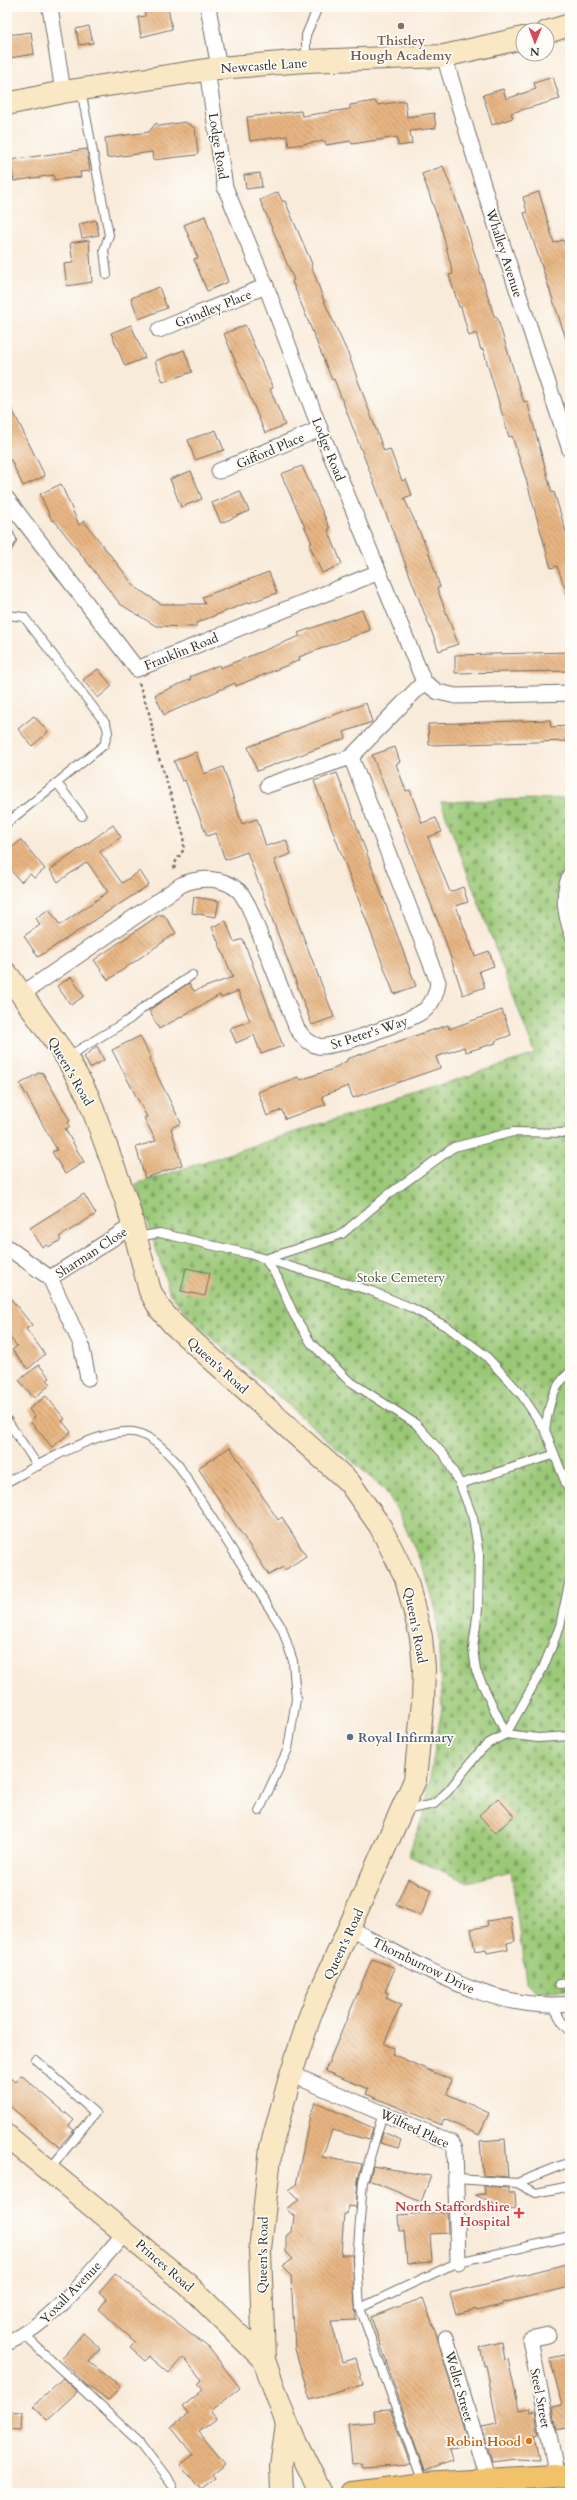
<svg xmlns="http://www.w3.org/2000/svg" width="577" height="2500" viewBox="0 0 577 2500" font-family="Cardo,serif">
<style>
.cemetery{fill:url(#cemetery-stones);stroke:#627a50}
.building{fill:url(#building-back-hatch)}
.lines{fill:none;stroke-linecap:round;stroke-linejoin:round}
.lane-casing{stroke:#736e68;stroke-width:10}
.street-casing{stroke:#736e68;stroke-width:17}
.secondary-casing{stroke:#736e68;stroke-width:24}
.primary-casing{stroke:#736e68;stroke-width:24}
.path{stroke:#736e68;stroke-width:2.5;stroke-dasharray:3 3;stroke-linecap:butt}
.lane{stroke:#fff;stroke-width:8}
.street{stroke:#fff;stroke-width:15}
.secondary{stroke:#fae7c3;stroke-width:22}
.primary{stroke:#f2c26a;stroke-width:22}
.education-dot{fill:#8d6e63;stroke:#fdfcf7;stroke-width:1.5}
.service-dot{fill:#5c6f8a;stroke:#fdfcf7;stroke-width:1.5}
.health-dot{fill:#e0444e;stroke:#fdfcf7;stroke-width:1.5}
.food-dot{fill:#e8710a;stroke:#fdfcf7;stroke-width:1.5}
.labels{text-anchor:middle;stroke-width:3.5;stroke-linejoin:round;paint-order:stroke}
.education-label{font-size:13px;font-weight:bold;fill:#785e54;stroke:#fdfcf7}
.street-label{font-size:13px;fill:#2b2b2b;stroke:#fdfcf7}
.park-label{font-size:13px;fill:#4c5a42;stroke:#fdfcf7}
.service-label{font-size:13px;font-weight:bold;fill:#4e5e75;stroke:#fdfcf7;text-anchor:start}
.health-label{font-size:13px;font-weight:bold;fill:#be3a42;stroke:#fdfcf7;text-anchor:end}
.food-label{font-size:13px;font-weight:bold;fill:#c56008;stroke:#fdfcf7;text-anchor:end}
</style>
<defs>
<pattern id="cemetery-stones" width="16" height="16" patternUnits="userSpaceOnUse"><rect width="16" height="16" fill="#9ac876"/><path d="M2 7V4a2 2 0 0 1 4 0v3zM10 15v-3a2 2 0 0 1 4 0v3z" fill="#7ea361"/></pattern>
<pattern id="building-back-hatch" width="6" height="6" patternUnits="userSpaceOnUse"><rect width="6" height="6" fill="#e8b582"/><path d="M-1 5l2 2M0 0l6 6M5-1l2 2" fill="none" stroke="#bc936b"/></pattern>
</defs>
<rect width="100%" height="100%" fill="#fdfcf7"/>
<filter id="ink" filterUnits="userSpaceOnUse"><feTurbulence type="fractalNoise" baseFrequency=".025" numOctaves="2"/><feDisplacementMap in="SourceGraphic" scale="8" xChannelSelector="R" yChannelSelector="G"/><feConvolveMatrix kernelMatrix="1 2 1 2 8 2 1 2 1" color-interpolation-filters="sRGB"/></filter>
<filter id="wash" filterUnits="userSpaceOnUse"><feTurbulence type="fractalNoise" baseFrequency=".012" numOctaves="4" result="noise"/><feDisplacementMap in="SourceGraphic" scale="16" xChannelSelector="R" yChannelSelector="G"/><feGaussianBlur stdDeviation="0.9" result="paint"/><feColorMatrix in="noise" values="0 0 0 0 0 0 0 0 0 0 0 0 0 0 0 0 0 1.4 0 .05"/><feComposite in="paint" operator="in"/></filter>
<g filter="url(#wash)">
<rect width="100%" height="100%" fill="#f9ebda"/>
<path class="cemetery" d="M570 798V1990L536 1992 526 1982 511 1871 467 1882 408 1856 424 1813 442 1708 437 1614 425 1572 399 1513 384 1489 199 1327 170 1294 136 1184 535 1054 441 802Z"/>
<g id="blocks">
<g class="building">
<path d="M144 7H168L172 29 141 37 138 17 145 16Z"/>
<path d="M89 26 93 43 79 45 76 29Z"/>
<path d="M31 32 34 54 10 58 7 35Z"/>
<path d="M553 77 560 99 511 113 513 118 492 125 483 95 503 89 506 99 536 89 534 83Z"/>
<path d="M375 101 377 105 405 101 407 117 434 113 436 128 410 131 412 144 398 146 397 137 352 144 351 141 326 145 325 141 289 146 287 136 250 141 247 117 301 111 302 116 350 109V105Z"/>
<path d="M185 122 195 128 198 153 196 155 153 160 152 152 107 158 105 138 149 132 156 123 160 126Z"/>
<path d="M87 149 90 171 80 172 81 177 54 180V175L14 181 10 160Z"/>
<path d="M443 166 466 226 494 316 497 317 521 394 524 402 527 401 552 493 554 492 570 545V596H568L557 566 551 568 526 479 512 436 509 437 483 349 481 350 476 333 469 336 461 307H459L449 275 453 274 442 230 422 174Z"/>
<path d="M260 173 262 187 246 189 244 175Z"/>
<path d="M278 192 282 201H285L312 264 311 265 324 301 349 356 384 451 390 449 402 481 406 479 412 495 404 498 428 550 440 587 437 588 458 644 439 651 334 379 332 380 292 281 294 280 260 200Z"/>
<path d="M539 192 554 243 563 240 570 264V341L567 342 524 213 527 212 523 197Z"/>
<path d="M205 216 228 282 207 291 194 259 198 258 184 225Z"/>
<path d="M96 220 99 235 82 238 79 224Z"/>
<path d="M89 240 92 282 67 286 64 264 73 263 70 243Z"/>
<path d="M159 287 167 308 139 319 131 298Z"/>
<path d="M131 325 145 358 125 366 111 333Z"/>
<path d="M245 325 273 388 270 389 285 425 265 433 224 334Z"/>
<path d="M184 350 192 372 163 382 155 361Z"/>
<path d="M7 399 45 476 23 486 11 460 7 462Z"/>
<path d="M216 430 224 450 195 460 188 440Z"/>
<path d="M302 466 330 529 328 530 342 564 322 573 309 544 312 543 281 474Z"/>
<path d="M191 471 202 499 181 507 170 479Z"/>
<path d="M61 484 79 525 84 521 135 587 161 604H205L202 597 269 572 277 593 249 603V602L196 623V627L156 626 120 604 54 520 52 521 40 494Z"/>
<path d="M240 491 249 511 221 523 212 503Z"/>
<path d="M362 610 370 630 299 657 300 660 236 686 235 683 164 715 155 695 191 679 190 677 219 665 220 668 300 636 298 633Z"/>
<path d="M570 652V671L455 673V655Z"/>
<path d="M98 669 112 686 98 698 83 680Z"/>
<path d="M366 703 372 722 344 732 346 738 257 771 248 747Z"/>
<path d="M34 716 48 732 32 746 18 729Z"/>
<path d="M550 720 551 727 570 726V741L429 745 428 724Z"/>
<path d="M395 747 400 762 396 764 406 791 410 790 422 823 436 818 442 832 428 837 450 892 463 887 468 902 456 906 475 956 489 951 494 966 479 971 485 987 463 995 444 937 372 755Z"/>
<path d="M196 752 204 774 223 767 242 824 257 819 266 846 286 840 291 854 274 860 334 1017 312 1025 247 852 225 860 216 833 207 836 185 780 182 781 174 761Z"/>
<path d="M337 773 416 986 394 994 314 781Z"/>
<path d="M113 825 121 837 100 852 122 883 140 871 149 885 38 957 24 936 40 925 36 918 49 909 60 925 108 892 87 862 58 882 50 870Z"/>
<path d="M21 840 45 869 34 878 30 874 21 882 7 866V852Z"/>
<path d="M194 897 219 901 216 917 192 913Z"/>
<path d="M159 915H164L176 933 108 980 94 960Z"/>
<path d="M226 921 234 942 243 939 283 1046 261 1054 254 1035 236 1043 230 1028 250 1021 238 991 221 998 220 995 159 1029 149 1010 189 983 194 991 233 977 212 927Z"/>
<path d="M71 977 84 996 71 1005 57 986Z"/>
<path d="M502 1010 511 1035 495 1041 496 1043 466 1052 464 1047 436 1057 440 1068 353 1098 348 1086 322 1096 326 1105 318 1107 285 1119 282 1110 267 1116 258 1092 298 1077 300 1080 330 1070 347 1061V1059L414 1036 448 1025 449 1029Z"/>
<path d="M140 1036 151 1058 149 1059 181 1123 171 1128 182 1165 145 1178 136 1147 156 1141 144 1118 147 1117 112 1050Z"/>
<path d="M97 1046 104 1060 90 1068 84 1057Z"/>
<path d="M40 1072 43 1073 70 1121 67 1123 70 1127 65 1129 84 1162 65 1174 52 1152 57 1150 20 1084Z"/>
<path d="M84 1194 96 1214 59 1237 61 1240 48 1247 47 1245 42 1247 30 1228Z"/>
<path d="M186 1268 210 1273 205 1296 181 1291Z"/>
<path d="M7 1294 32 1325 26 1329 45 1354 28 1369 12 1350 17 1346 7 1334Z"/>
<path d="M39 1365 50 1378 47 1380 51 1384 34 1398 19 1380Z"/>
<path d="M46 1396 65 1419 62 1421 71 1432 52 1447 30 1421 35 1417 29 1409Z"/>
<path d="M230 1447 278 1520 282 1517 306 1556 285 1570 283 1567 269 1575 198 1468Z"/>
<path d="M498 1798 514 1816 495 1833 479 1815Z"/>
<path d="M408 1879 432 1890 421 1916 396 1905Z"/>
<path d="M511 1917 515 1941 507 1943 508 1949 487 1953 486 1949 475 1951 471 1929 488 1926 487 1921Z"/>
<path d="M372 1959 395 1968 385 1992 388 1993 386 1998 401 2005 384 2044 394 2048 392 2054 451 2080 447 2094 489 2113 479 2135 444 2119 441 2125 366 2094 368 2089 325 2071Z"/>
<path d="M7 2075 15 2082 21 2075 74 2120 69 2126 74 2130 59 2147 7 2104Z"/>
<path d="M316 2102 373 2128 369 2140 332 2130 322 2157 362 2164 358 2180 356 2207 348 2206 347 2214H344L341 2255H352L356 2320 331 2321 342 2362 356 2358 363 2385 310 2400 295 2349 291 2276 282 2267 293 2259 286 2252V2236L292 2232 294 2216 286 2209 299 2200 289 2190 296 2185 310 2115Z"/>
<path d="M383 2132 401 2140 398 2148 380 2143Z"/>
<path d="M505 2139 508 2177 483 2175 480 2141Z"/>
<path d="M373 2166 431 2176 421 2202 369 2180Z"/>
<path d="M484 2186 509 2188V2193H515L516 2208 511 2210 475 2195 485 2194Z"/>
<path d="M447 2212 448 2233 430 2234 432 2262 407 2264 404 2231H399L398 2215Z"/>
<path d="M570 2263V2287L502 2303 503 2305 476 2311V2309L456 2314 450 2293Z"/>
<path d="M115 2273 209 2348 240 2388 210 2412 216 2419 199 2432 225 2464 212 2474 215 2478 201 2489 198 2485 197 2486 180 2465 193 2455 171 2427 188 2414 182 2407 203 2390 198 2384 202 2380 183 2357 169 2373 149 2356 145 2361 130 2348 135 2342 99 2309 107 2299 99 2292Z"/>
<path d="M423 2298 437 2336 468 2444 449 2450 452 2461 424 2471 371 2317Z"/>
<path d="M83 2333 101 2349 89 2362 120 2386 108 2401 85 2384 61 2359Z"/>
<path d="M502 2342 505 2360 508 2359 519 2410 529 2408 530 2412 535 2411 539 2434 535 2435 540 2460 517 2459 492 2462 482 2427 497 2424 486 2364 484 2365 480 2347Z"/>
<path d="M570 2354V2427L557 2430 553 2407 562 2405 550 2358Z"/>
<path d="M63 2378 77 2392 47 2420 33 2406Z"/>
<path d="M390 2409 410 2464 362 2467V2463L352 2464 348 2424 375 2422 374 2410Z"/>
<path d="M7 2411 22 2412 21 2430 7 2429Z"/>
</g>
</g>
</g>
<g filter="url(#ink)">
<use href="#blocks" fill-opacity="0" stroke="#736e68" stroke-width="1"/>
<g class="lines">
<g class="lane-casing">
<g id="lane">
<path d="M306 60V35L318 7"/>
<path d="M81 90 109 235 104 250 107 275"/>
<path d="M7 530 12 540 7 549"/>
<path d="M7 615 24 617 106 724 108 732 104 745 7 823"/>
<path d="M57 783 82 816"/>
<path d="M570 867C557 891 561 914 570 938"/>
<path d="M67 1057 130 1019 144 1007 192 975"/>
<path d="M570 1133 513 1132 454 1147 389 1194 342 1234 265 1259 277 1277 294 1315 311 1343 348 1380 416 1424 445 1456 460 1484 473 1518 479 1555 478 1609 473 1648 476 1671 506 1734 538 1738 570 1736"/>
<path d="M137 1237 160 1233 249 1254 371 1291 412 1308 449 1328 485 1355 521 1394 545 1430 570 1494"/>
<path d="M7 1420 38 1466"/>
<path d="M545 1430C549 1406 551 1388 570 1372"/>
<path d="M7 1482C37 1466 106 1424 138 1433 154 1438 166 1451 177 1463L282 1628 293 1661 296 1699 288 1749 259 1811"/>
<path d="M460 1484 553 1455"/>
<path d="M405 1810 434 1804 448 1791 481 1750 489 1743 506 1734 543 1668 560 1626 570 1579"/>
<path d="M559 1984 570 1983"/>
<path d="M553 2006 562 2022 570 2031"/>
<path d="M36 2060 95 2113 49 2170"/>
<path d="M383 2113 363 2181 357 2260 360 2308 423 2483"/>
<path d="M456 2179 517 2183 536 2193 570 2186"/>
<path d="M517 2183 570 2162"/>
<path d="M360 2308 458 2262 570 2237"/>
<path d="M24 2335 139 2442 172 2485"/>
</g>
</g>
<g class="street-casing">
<g id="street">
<path d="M50 7 63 92"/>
<path d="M208 7 219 68"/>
<path d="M444 56 487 198 570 450"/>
<path d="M207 70 225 187 266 286 320 429 424 682 438 692 456 696 570 693"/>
<path d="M159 330 266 286"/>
<path d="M219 471 320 429"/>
<path d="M7 499 137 669 379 572"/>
<path d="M268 785 351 757"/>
<path d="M22 994 181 885C199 876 224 877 239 891 243 895 246 902 249 907L297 1029C303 1037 308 1043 318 1046 331 1050 415 1019 426 1009 434 1001 437 992 438 982L351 757 424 682"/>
<path d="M7 1247 50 1278 81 1344 88 1378"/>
<path d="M50 1278 132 1226"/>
<path d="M350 1929C418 1963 491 2013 570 2004"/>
<path d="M291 2074 452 2143 455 2148 458 2262"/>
<path d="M548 2335 530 2339 557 2476"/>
<path d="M446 2338 488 2481"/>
<path d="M7 2343C57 2320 90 2272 126 2232"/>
<path d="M516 2479 517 2493"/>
</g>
</g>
<g class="secondary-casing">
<g id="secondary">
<path d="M547 32 570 25"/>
<path d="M7 104 63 92 219 68 306 61 444 56 523 38"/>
<path d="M7 974 67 1058 88 1096 127 1203 150 1291 160 1309 174 1325 349 1482 380 1526 406 1578 421 1637 424 1668 423 1701 415 1780 311 2013 291 2074 271 2147 260 2250 264 2360"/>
<path d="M7 2136 188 2285 264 2360 287 2424 321 2493"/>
<path d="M282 2493 281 2465 287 2424"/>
</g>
</g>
<g class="primary-casing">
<path id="primary" d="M352 2493 424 2484 570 2475"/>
</g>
<path class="path" d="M139 683 150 716 156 749 183 833 184 849 175 863 174 871"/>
<use href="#lane" class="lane"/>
<use href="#street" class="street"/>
<use href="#secondary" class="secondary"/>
<use href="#primary" class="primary"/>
</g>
</g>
<circle class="education-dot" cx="401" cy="26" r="4"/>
<circle class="service-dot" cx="350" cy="1737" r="4"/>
<path class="health-dot" d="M517 2207h4v4h4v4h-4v4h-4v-4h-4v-4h4z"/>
<circle class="food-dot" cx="529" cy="2441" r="4"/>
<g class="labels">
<g class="education-label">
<text x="401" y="45">Thistley<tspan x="401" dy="15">Hough Academy</tspan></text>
</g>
<g class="street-label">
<text transform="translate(264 65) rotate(-4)" y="5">Newcastle Lane</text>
<text transform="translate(219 146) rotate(81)" y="5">Lodge Road</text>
<text transform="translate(505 253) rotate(72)" y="5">Whalley Avenue</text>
<text transform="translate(213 308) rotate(-22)" y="5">Grindley Place</text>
<text transform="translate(329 449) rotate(68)" y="5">Lodge Road</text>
<text transform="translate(270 450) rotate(-23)" y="5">Gifford Place</text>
<text transform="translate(181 651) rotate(-22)" y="5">Franklin Road</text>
<text transform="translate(369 1032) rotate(-18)" y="5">St Peter's Way</text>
<text transform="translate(71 1071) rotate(60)" y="5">Queen's Road</text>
<text transform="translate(91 1252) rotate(-33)" y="5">Sharman Close</text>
<text transform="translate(218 1365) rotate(42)" y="5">Queen's Road</text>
<text transform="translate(416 1625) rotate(79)" y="5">Queen's Road</text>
<text transform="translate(343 1944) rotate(-65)" y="5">Queen's Road</text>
<text transform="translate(424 1965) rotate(26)" y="5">Thornburrow Drive</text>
<text transform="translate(415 2128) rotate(25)" y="5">Wilfred Place</text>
<text transform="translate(262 2255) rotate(-89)" y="5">Queen's Road</text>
<text transform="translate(165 2265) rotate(41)" y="5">Princes Road</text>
<text transform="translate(70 2292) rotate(-46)" y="5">Yoxall Avenue</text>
<text transform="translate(460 2386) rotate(74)" y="5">Weller Street</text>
<text transform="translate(541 2398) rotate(79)" y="5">Steel Street</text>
</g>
<g class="park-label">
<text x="401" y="1282">Stoke Cemetery</text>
</g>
<g class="service-label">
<text x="358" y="1742">Royal Infirmary</text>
</g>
<g class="health-label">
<text x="510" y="2211">North Staffordshire<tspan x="510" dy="15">Hospital</tspan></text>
</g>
<g class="food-label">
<text x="521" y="2446">Robin Hood</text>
</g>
</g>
<rect width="577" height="2500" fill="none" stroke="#fdfcf7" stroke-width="24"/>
<g transform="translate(535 42) rotate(181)"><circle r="19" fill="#fdfcf7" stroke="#a9a8a5"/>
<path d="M0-3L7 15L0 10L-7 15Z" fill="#d1495b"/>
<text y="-6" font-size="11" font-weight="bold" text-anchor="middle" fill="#2b2b2b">N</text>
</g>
</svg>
